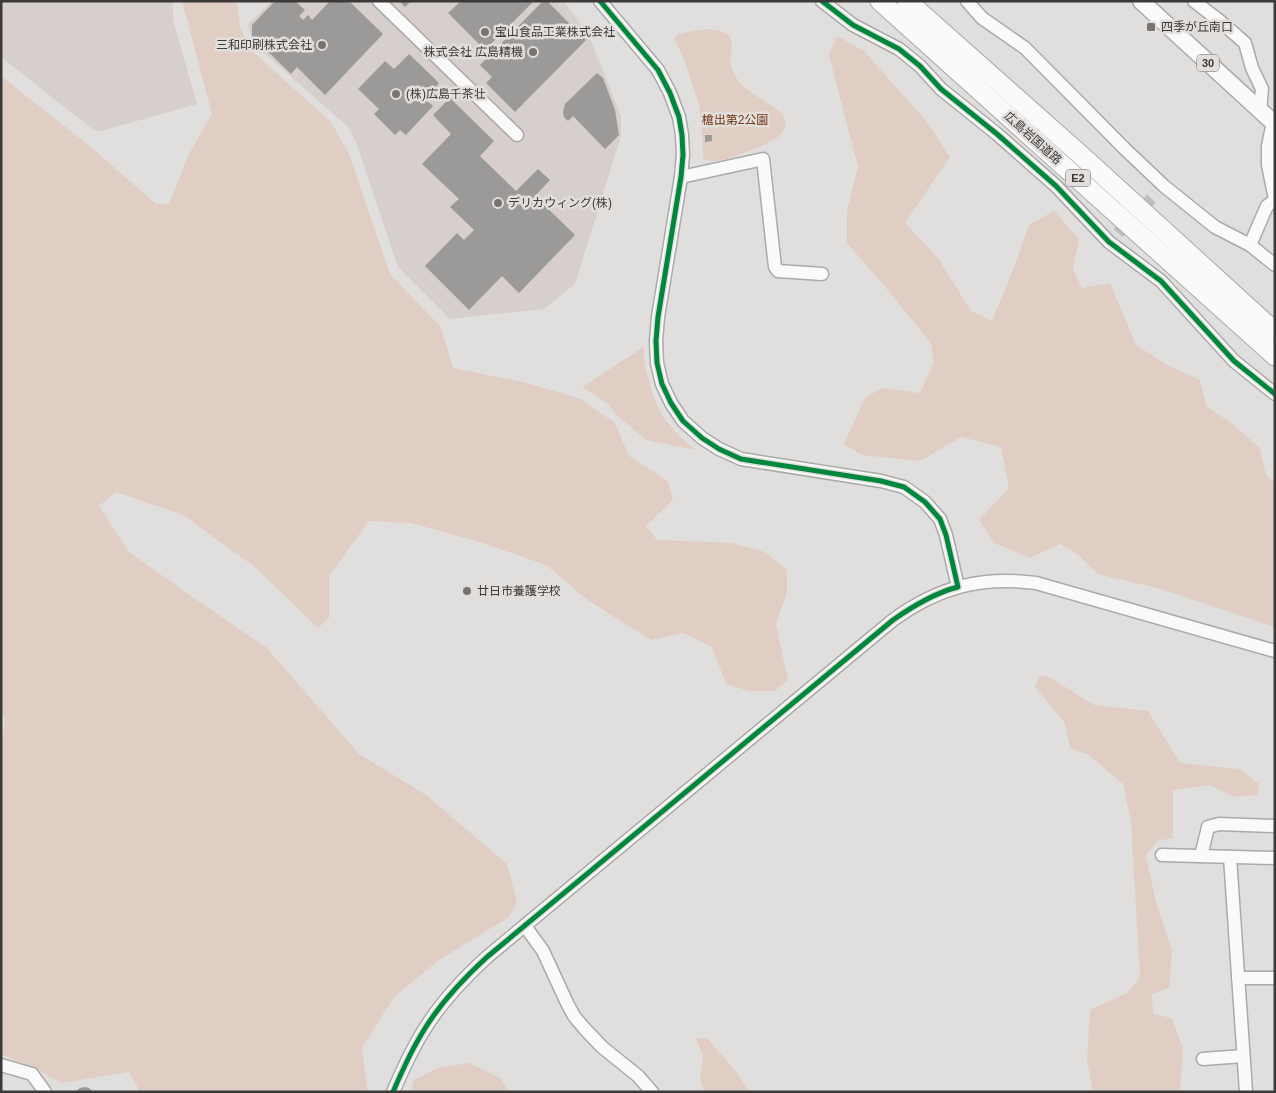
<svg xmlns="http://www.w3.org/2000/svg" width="1276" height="1093" viewBox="0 0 1276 1093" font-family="Helvetica,'Noto Sans JP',sans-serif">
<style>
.built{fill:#d6cfcc}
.green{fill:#e0cdc4}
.building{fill:#9b9a99}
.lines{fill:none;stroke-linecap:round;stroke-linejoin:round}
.minor-tunnel{stroke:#c0bebc;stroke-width:12;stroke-dasharray:12 6;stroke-linecap:butt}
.minor-casing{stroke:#abaaa9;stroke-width:15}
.major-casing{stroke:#abaaa9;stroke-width:19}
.highway-casing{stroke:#abaaa9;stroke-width:21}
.minor{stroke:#fafafa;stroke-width:12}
.major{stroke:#fafafa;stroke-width:16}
.highway{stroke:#fafafa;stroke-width:19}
.cycleway-casing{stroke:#e2dedc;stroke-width:8}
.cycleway{stroke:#00873e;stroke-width:5}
.poi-dot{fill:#767472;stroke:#e2dedc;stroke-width:2}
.labels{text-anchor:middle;stroke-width:5;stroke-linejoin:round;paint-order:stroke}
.shield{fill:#e2dedc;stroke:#6e6b6a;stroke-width:1}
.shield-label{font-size:11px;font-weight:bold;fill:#3c3a39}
.poi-label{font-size:12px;fill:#3c3a39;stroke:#e2dedc;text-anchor:start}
.park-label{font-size:12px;fill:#6f3512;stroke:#e2dedc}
.street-label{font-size:12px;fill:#3c3a39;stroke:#e2dedc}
</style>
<rect width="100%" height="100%" fill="#e1dfdd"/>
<g class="built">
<path d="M1 1H173V20L197 104 101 131H95L1 57Z"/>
<path d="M272 1H564L590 38 621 117V136L575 284 544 309 450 319 398 267 356 142 348 127 253 43 248 24Z"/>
</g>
<g class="green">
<path d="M182 1H237L240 28 251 50 331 122 349 154 390 274 441 327 453 368 523 382 581 399 615 423 629 456 668 481 673 500 646 526 657 540 732 543 765 552 787 570V592L776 624 788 680 775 691H749L726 684 712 647 683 633 651 640 589 601 546 565 483 543 411 523 369 521 329 576V618L318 628 255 567 183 515 116 492 99 506 129 552 191 596 267 648 359 754 426 795 507 864 517 902 509 917 439 960 394 997 362 1048 368 1092H140L129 1072 61 1083 40 1071 1 1054V753L5 719 1 708V76L91 147 156 204H169L189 154 212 114Z"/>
<path d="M707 29C747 31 724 52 733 72 740 89 762 98 776 109 778 111 783 114 784 117 790 127 780 137 771 141 762 147 750 150 740 154 729 158 713 165 703 158L702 124 699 105 684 59 675 41V37L679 34 688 32Z"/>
<path d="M837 36 864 51 927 122 950 157 905 223 938 258 971 311 992 321 1014 267 1029 225 1054 211 1079 239 1073 269 1082 288 1110 283 1136 345 1169 366 1200 380 1206 406 1230 422 1260 448 1266 475 1275 482V627L1161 589 1098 574 1076 553 1060 544 1030 558 994 543 979 520 1009 488 1001 447 961 437 920 461 862 455 844 444 865 398 882 388 920 393 934 362 931 343 886 288 847 243V210L858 167 829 55Z"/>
<path d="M644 347C643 357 645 367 648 377 656 412 668 428 696 450L646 440 617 415 609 405 597 396 582 387Z"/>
<path d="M1040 676 1049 677 1094 705 1148 711 1180 763 1240 769 1259 784 1258 795 1234 797 1210 785 1173 790V838L1157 841 1146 856 1156 902 1172 951 1169 988 1152 994 1153 1014 1172 1018 1183 1049 1180 1092H1093L1087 1060 1090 1010 1127 993 1140 977 1131 821 1123 784 1089 755 1070 748 1065 723 1035 687Z"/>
<path d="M696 1038H707L734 1069 750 1092H704L700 1078 703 1056Z"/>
<path d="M469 1063 500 1078 509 1092H411L414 1080 437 1068Z"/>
</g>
<g class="building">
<path d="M275 1H295L305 10 299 16 303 20 308 15 312 20 330 1H349L383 34 325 95 297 67 291 74 252 36V25Z"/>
<path d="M399 1H411L405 7Z"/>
<path d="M461 1H534L485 50 448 13Z"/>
<path d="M543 1H547L586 40 515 112 486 83 492 77 480 65Z"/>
<path d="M409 54 439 83 425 99 433 106 406 135 400 130 395 135 374 114 379 109 358 89 385 61 394 69Z"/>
<path d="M597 73 603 78 615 110 619 135 605 149 573 116 568 121 564 117 563 112 565 104Z"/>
<path d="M450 98 494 141 480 156 516 191 538 169 550 180 535 196 575 235 519 293 502 276 469 310 425 266 457 233 464 240 474 230 450 207 459 199 422 164 451 134 433 115Z"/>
<path d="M705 135H712V141L705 142Z"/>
<path d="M85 1087 89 1088 93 1092H75L80 1088Z"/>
</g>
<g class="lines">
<path class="minor-tunnel" d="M1118 233 1156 194"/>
<g class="minor-casing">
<g id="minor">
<path d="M379 1 517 135"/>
<path d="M600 1 658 70 670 93 679 117 682 135 683 155 681 177 658 317 656 341 657 363 662 384 671 403 683 421 702 438 719 449 741 459 881 481 904 487 925 502 940 519 946 535 958 587"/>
<path d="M822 1 853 25 899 49 920 66 941 89 997 134 1056 186 1109 242 1161 281 1234 361 1275 394"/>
<path d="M967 1 982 18 1025 48 1125 149 1164 186 1215 227 1250 245 1275 265"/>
<path d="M1194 1 1221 22 1245 43 1252 68 1262 89 1260 110"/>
<path d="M1273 122 1268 146V165L1275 199"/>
<path d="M681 177 763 159 775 267 778 271 822 274"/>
<path d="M1250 245 1267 206 1275 200"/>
<path d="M1162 855 1275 858"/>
<path d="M1201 856 1208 827 1219 824 1275 826"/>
<path d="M1230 857 1246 1092"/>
<path d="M525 926 543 951 567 1003 574 1016 584 1028 602 1047 638 1076 652 1092"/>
<path d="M1238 978H1275"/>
<path d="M1203 1059 1243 1056"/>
<path d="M1 1065 32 1074 45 1092"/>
<path d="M393 1092C402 1071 412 1049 424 1030 441 1002 463 979 487 957L893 620C938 587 981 576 1036 583L1275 651"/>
</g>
</g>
<g class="major-casing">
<path id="major" d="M1141 1 1275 124"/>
</g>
<g class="highway-casing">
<g id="highway">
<path d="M880 1 1275 356"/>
<path d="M907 1 1083 157 1275 332"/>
</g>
</g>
<use href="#minor" class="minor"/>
<use href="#major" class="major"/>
<use href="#highway" class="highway"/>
<g class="cycleway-casing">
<g id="cycleway">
<path d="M822 1 853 25 899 49 920 66 941 89 997 134 1056 186 1109 242 1161 281 1234 361 1275 394"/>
<path d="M393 1092C402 1071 412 1049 424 1030 441 1002 463 979 487 957L893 620C913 606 934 593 958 587L946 535 940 519 925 502 904 487 881 481 741 459 719 449 702 438 683 421 671 403 662 384 657 363 656 341 658 317 681 177 683 155 682 135 679 117 670 93 658 70 600 1"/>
</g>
</g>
<use href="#cycleway" class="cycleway"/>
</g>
<g class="poi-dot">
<rect x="1146" y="22" width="10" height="10" rx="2.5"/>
<circle cx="485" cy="32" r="5"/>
<circle cx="322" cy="45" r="5"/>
<circle cx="533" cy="52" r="5"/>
<circle cx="396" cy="94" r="5"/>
<circle cx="498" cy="203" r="5"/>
<circle cx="467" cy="591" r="5"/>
</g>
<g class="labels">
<g class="shield">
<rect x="1197" y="54.5" width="22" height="17" rx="4"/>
<rect x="1065.5" y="169.5" width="25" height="17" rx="4"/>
</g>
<g class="shield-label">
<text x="1208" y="67">30</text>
<text x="1078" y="182">E2</text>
</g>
<g class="poi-label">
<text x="1161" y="31">四季が丘南口</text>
<text x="495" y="36">宝山食品工業株式会社</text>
<text x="312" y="49" text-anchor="end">三和印刷株式会社</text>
<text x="523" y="56" text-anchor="end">株式会社 広島精機</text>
<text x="406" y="98">(株)広島千茶壮</text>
<text x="508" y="207">デリカウィング(株)</text>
<text x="477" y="595">廿日市養護学校</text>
</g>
<g class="park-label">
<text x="735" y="124">槍出第2公園</text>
</g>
<g class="street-label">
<text transform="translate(1033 138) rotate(42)" y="4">広島岩国道路</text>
</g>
</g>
<rect width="1276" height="1093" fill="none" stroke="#3c3a39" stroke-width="5"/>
</svg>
